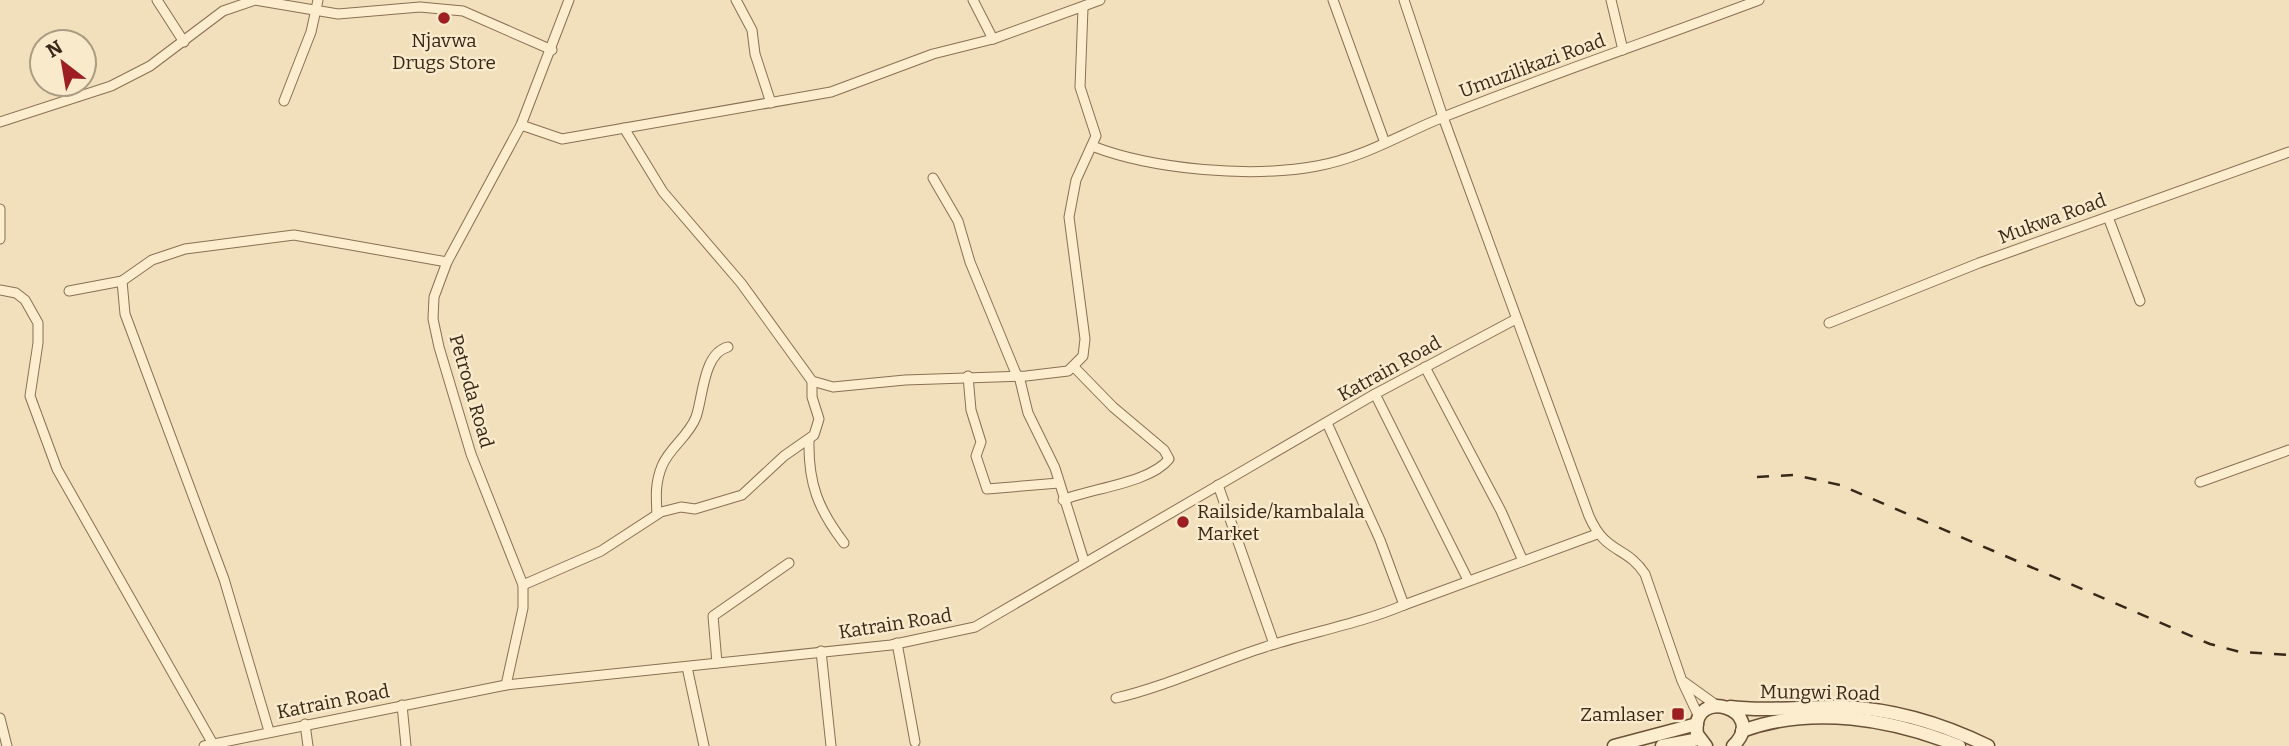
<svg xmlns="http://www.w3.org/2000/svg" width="2289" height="746" viewBox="0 0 2289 746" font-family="Bitter,serif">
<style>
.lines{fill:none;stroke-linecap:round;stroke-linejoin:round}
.street-casing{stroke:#8a6f54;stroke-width:11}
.secondary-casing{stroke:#6b5037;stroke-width:15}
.street{stroke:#fcedcf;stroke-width:9}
.secondary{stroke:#fcedcf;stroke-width:12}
.rail{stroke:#37281a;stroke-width:2.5;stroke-dasharray:12 12;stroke-linecap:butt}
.poi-dot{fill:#9d1f22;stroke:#f8eacb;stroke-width:2.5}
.labels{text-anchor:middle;stroke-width:5;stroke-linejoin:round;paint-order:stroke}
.poi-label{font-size:19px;fill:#37281a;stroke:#f8eacb}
.street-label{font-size:19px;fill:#37281a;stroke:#f8eacb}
</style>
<rect width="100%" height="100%" fill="#f1e0bb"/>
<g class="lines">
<g class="street-casing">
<g id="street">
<path d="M157 0 184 42"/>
<path d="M736 0 752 30 755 54 771 103"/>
<path d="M973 0 993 39"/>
<path d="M1333 0 1385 143"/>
<path d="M1404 0 1443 117 1589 516C1606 555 1626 545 1645 574L1682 681 1699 717"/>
<path d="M1611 0 1623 50"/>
<path d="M284 101 311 32 318 0"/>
<path d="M0 122 111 86 150 66 223 11 255 0 338 14 420 7 463 11 552 50"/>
<path d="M521 125 562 139 831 92 933 54 993 39 1100 0"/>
<path d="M624 128 663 192 741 283 812 381 833 387 905 380 1026 376 1068 371 1083 356 1085 339 1069 217 1076 180 1096 136 1080 87 1083 8"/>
<path d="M1092 146C1154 170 1252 178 1317 166 1363 158 1403 133 1446 116 1549 75 1655 39 1759 0"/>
<path d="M933 178 958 221 970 262 1017 376"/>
<path d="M0 209V239"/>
<path d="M2108 217 2140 301"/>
<path d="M0 290 16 293 25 300 38 323V343L30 396 57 469 213 744"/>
<path d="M69 291 122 281"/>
<path d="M1829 323 1979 263 2289 152"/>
<path d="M1425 367 1501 511 1523 561"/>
<path d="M968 376 971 410 981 442 976 456 987 489 1059 483"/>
<path d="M1019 376 1028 413 1055 468 1084 561"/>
<path d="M1375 394 1468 580"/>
<path d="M809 440C808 483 818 509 844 543"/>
<path d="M2200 482 2289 450"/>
<path d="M1218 485 1274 644"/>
<path d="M1063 500C1092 488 1150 483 1169 459L1164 450 1113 407 1074 367"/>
<path d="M657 514C656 497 655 483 662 466 669 448 689 436 696 417 703 398 703 353 728 347"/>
<path d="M523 585 601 551 661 512 681 507 695 509 742 495 784 456 814 435 819 419 812 397V381"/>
<path d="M1404 605 1597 534"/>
<path d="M897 643 915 742"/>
<path d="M821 651 831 746"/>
<path d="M717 663 713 616 789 563"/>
<path d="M687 667 704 746"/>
<path d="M1684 682 1716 705"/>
<path d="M506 685 523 608V585L471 454 439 347 433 319 434 297 447 262 521 125 569 0"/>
<path d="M1116 698C1167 686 1215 663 1265 647 1311 632 1359 624 1404 605L1380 540 1327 423"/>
<path d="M402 705 406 746"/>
<path d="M0 718 7 746"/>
<path d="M305 724 308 746"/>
<path d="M269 731 224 579 125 314 122 281 152 260 185 249 294 235 447 262"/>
<path d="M204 746 506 685 891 645 975 627 1375 394 1516 319"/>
</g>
</g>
<g class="secondary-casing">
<g id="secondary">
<path d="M1730 707C1768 712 1805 706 1843 707 1893 709 1943 724 1988 746"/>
<path d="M1742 731C1812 705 1891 719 1959 746"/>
<path d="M1614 746 1697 724"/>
<path d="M1662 746 1699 739"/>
<path d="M1706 746 1697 734C1690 684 1770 710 1733 746"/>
</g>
</g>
<use href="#street" class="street"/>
<use href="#secondary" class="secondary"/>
<path class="rail" d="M1757 477 1795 475 1840 485 2210 644 2240 652 2289 655"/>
</g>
<g class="poi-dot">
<circle cx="444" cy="18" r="7"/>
<circle cx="1183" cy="522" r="7"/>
<rect x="1671" y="707" width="14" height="14" rx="3.5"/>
</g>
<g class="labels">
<g class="poi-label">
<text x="444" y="47">Njavwa<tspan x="444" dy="22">Drugs Store</tspan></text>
<text x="1197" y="518" text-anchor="start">Railside/kambalala<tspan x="1197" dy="22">Market</tspan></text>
<text x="1664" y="721" text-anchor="end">Zamlaser</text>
</g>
<g class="street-label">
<text transform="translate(1532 65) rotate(-20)" y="7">Umuzilikazi Road</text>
<text transform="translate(2052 218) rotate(-20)" y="7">Mukwa Road</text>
<text transform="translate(1389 368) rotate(-29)" y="7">Katrain Road</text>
<text transform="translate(472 391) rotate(74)" y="7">Petroda Road</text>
<text transform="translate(895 623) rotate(-9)" y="7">Katrain Road</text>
<text transform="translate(1820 692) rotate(1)" y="7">Mungwi Road</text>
<text transform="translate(333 701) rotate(-11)" y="7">Katrain Road</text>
</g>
</g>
<g transform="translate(63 63) rotate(329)"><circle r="33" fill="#f8eacb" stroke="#ab9c84" stroke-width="2"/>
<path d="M0-5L12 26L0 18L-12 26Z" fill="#9d1f22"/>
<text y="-10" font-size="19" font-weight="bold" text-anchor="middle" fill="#37281a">N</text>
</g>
</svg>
